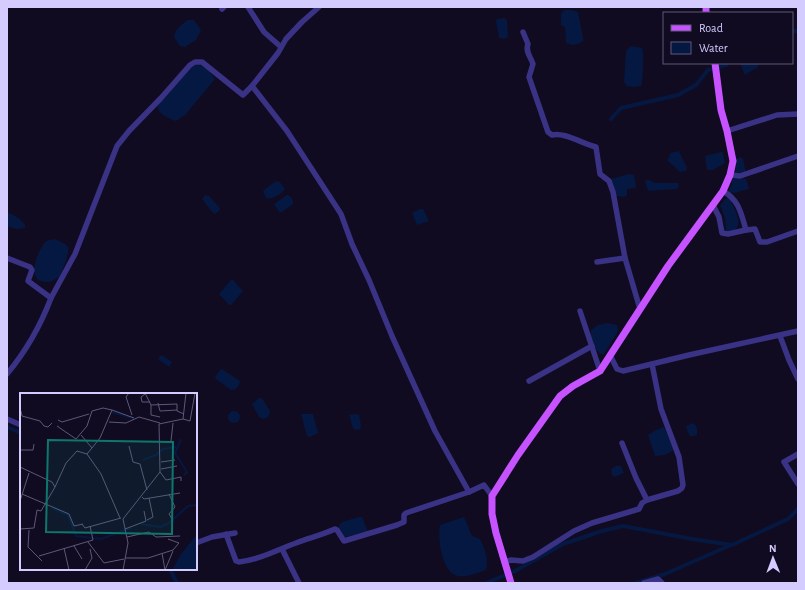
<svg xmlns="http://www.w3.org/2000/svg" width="805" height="590" viewBox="0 0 805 590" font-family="'Alegreya Sans',sans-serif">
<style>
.water{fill:#051841}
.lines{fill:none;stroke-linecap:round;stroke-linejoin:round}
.canal{stroke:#051841;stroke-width:4}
.minor{stroke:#393285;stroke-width:5.5}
.major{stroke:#c653ff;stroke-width:7}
.inset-river{fill:none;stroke:#051841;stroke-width:2}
.inset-road{fill:none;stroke:#5e587a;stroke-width:1}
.view{fill:#0f766e;fill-opacity:0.15;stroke:#0f766e;stroke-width:2}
.inset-edge{fill:none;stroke:#d4ccff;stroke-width:2}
</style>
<rect width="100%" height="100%" fill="#100b21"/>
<g class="water">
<path d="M565 10H572L578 12 583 37V41C578 45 572 46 566 43L565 27 561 25V15L562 12Z"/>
<path d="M504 18 507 20 508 37 504 39 499 38 496 21 497 19Z"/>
<path d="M188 20H194L201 30 196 40 185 47 180 46 174 37C174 30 182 24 188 20Z"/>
<path d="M631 46 642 48C644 54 643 81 641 86L633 87 627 86 624 82 626 51Z"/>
<path d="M740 63H758V67L745 75Z"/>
<path d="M199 65C206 67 211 73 215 79L185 115 176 121C168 118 157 114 157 104L192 66Z"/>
<path d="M679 151 687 168 686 171 680 172 667 160 669 158 670 153Z"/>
<path d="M721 152 723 153 725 163 713 170H707L705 156Z"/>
<path d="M741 157 743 159 746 173 735 174 736 159Z"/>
<path d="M629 174 634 175 636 185 635 188 627 189V195L625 197 616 196 611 179Z"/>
<path d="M742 178 746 179 749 189 734 193 730 192 729 189 732 185V179Z"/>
<path d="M645 180H649L656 183H678L679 186 677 189 648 191Z"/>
<path d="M277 181 280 182 285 189C281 194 272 200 266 198L263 191 273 183Z"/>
<path d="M205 195 209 196 220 208 219 211 215 214 212 212 202 199Z"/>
<path d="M287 195C291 196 294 200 293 204L282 212H279L274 204Z"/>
<path d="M728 198 730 199C733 207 744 223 735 230 732 232 730 232 726 231L725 218 720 205 725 199Z"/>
<path d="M420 209H423L429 221 417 225 412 213Z"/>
<path d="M7 213C14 214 21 219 25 225V228L16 229 7 226Z"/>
<path d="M54 239C59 241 65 243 68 247 70 252 62 273 59 277 57 278 55 279 54 280 49 283 43 282 38 280 29 271 39 249 46 241Z"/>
<path d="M231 280H233L243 291 231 305H229L219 294Z"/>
<path d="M607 323 617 325 618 328 617 333 604 354H601C593 349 590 339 591 330L598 325Z"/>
<path d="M162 355 172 362 169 367 158 359 160 356Z"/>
<path d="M222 369 240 381C240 385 236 391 231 390L216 379 215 377 220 370Z"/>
<path d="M259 398H262L270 411C270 417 265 421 259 417L252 404Z"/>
<circle cx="234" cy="417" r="6"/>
<path d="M301 414H313L318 433 310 437 307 436Z"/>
<path d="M355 414 359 415 361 425 360 429 356 430 353 428 349 415Z"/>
<path d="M693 423 695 424 697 429V435L693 436H690L687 430 686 426Z"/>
<path d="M664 427 674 450 665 455 655 456 648 435 656 430Z"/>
<path d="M616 466H621L624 473 614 477 612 475 611 469Z"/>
<path d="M359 517H362L367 529V531L345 537 339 528V525L342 522Z"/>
<path d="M464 517 472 536 480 539C485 550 489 559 486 570 477 573 464 579 455 575 442 570 437 537 440 525Z"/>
</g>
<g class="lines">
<g class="canal">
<path d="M792 31H798"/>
<path d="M611 119 621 108 678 95 696 85 708 70 726 65 727 63"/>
<path d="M7 427 21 433"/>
<path d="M170 569 177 583"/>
<path d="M486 583 515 571 563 544 602 531 623 526 692 539 732 545 788 519 798 509"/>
<path d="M636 583 665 574 731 545"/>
</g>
<g class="minor">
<path d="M248 7 264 32 281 47"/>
<path d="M319 7 302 22 286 39 278 53 252 86 287 131 341 214 352 244 369 280 392 336 435 431 469 492"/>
<path d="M222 9 224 7"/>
<path d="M523 32 528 44C525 52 531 57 533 64L529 77 548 132 552 135C565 132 583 144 596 147L600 174 609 181 613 192 625 258 640 309"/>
<path d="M727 131 777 115 798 114"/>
<path d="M730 175 740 176 798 156"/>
<path d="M723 191C739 200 741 213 746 230L755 229 760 242H767L798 231"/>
<path d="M713 205 719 217 722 233 728 234 746 230"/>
<path d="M7 258 30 267 32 270 28 281 51 298C40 327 27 350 7 374"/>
<path d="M597 262 625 258"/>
<path d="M51 298 75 254 117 146 129 131 161 98 190 65 195 62H202L243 95 252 86"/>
<path d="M580 311 600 371"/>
<path d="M780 336 789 360 798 379"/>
<path d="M610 355 617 369 623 371 689 355 798 331"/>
<path d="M529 381 592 346"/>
<path d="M7 419 21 425"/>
<path d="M798 454 784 462 798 484"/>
<path d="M647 500 678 491 682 488 683 485 679 457 661 409 652 364"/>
<path d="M226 534 236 561 239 562C259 560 277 550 296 543 309 538 322 535 335 529L337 530 344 541 397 525 404 522V515L406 513 469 492 484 485 492 496"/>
<path d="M196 543 212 537 235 533"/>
<path d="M282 549 299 583"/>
<path d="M504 562 511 560 523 561 533 557 574 531 592 523 639 509 642 503 647 500 636 478 622 443"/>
<path d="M644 583 658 579 662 583"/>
</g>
<g class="major">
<path d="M706 13V7"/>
<path d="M511 583 496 533 492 514V496L518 455 560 396 573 386 600 371 668 266 723 191 730 175 733 161 727 131 721 110 715 63"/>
</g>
</g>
<g transform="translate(20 393)">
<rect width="177" height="177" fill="#100b21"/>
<path d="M177 141V177H152L161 161Z" fill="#051841"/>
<path class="inset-river" d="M92 19 113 25M161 46 155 60 167 79 164 82M123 67 136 62 143 56 156 54M32 115 48 122 56 143 81 146 111 135M121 131 141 134 149 130 168 113 177 112"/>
<path class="inset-road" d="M109 0 106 4 112 22M125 0 131 12 157 11V18L164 21M125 1 121 4 122 9H130M138 10 140 18 157 17M131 12V22L140 24M1 18 2 23 20 28 24 33 28 34 32 30M163 26 170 28 175 0M38 27 42 29 69 21M89 29 106 30 119 24 140 30M37 33 56 46 67 33 72 18 83 15 92 17M61 42 72 55M151 48 153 30M109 53 113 69 120 71 127 97M0 57H13L14 51M141 69 155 67M0 74 32 89 35 94 21 118 17 117 14 135 0 136M141 76 157 73M140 79 146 87 161 84V88M35 94 46 70 57 58 67 61M2 101 49 121 54 133 63 131M149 101 155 114 149 121 152 126M122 104 124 106 160 100M0 108 9 80M100 125 81 81 67 61 80 45 92 17 114 25M127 127 133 124 129 105M62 131 65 135 101 125M105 136 126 128 124 118M9 137 8 154 22 168M107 144 129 139 136 144 160 143M68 149 84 170 104 166M54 153 62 166M44 155 49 177M142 160 145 177M19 163 73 147 70 133M105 165H128L153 157 159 150 148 146M65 177 72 165 70 156M103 177 108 150 103 126 140 79 139 31 163 26 166 0M145 177 153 158"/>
<path class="view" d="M28 47 153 49 152 141 26 139Z"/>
<rect width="177" height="177" class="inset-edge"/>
</g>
<rect width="805" height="590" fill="none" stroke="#d4ccff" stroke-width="16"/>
<rect x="663" y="12" width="130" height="52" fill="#100b21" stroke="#5e587a"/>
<rect x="671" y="25" width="20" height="6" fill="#c653ff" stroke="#5e587a"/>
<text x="699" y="32" font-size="12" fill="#d4ccff">Road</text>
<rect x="671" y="42" width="20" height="12" fill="#051841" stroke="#5e587a"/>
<text x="699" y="52" font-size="12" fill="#d4ccff">Water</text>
<g transform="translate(773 558) rotate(359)" stroke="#100b21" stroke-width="3" paint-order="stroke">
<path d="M0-3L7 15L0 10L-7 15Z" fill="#d4ccff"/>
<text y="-6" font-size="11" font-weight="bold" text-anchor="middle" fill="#d4ccff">N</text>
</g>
</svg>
